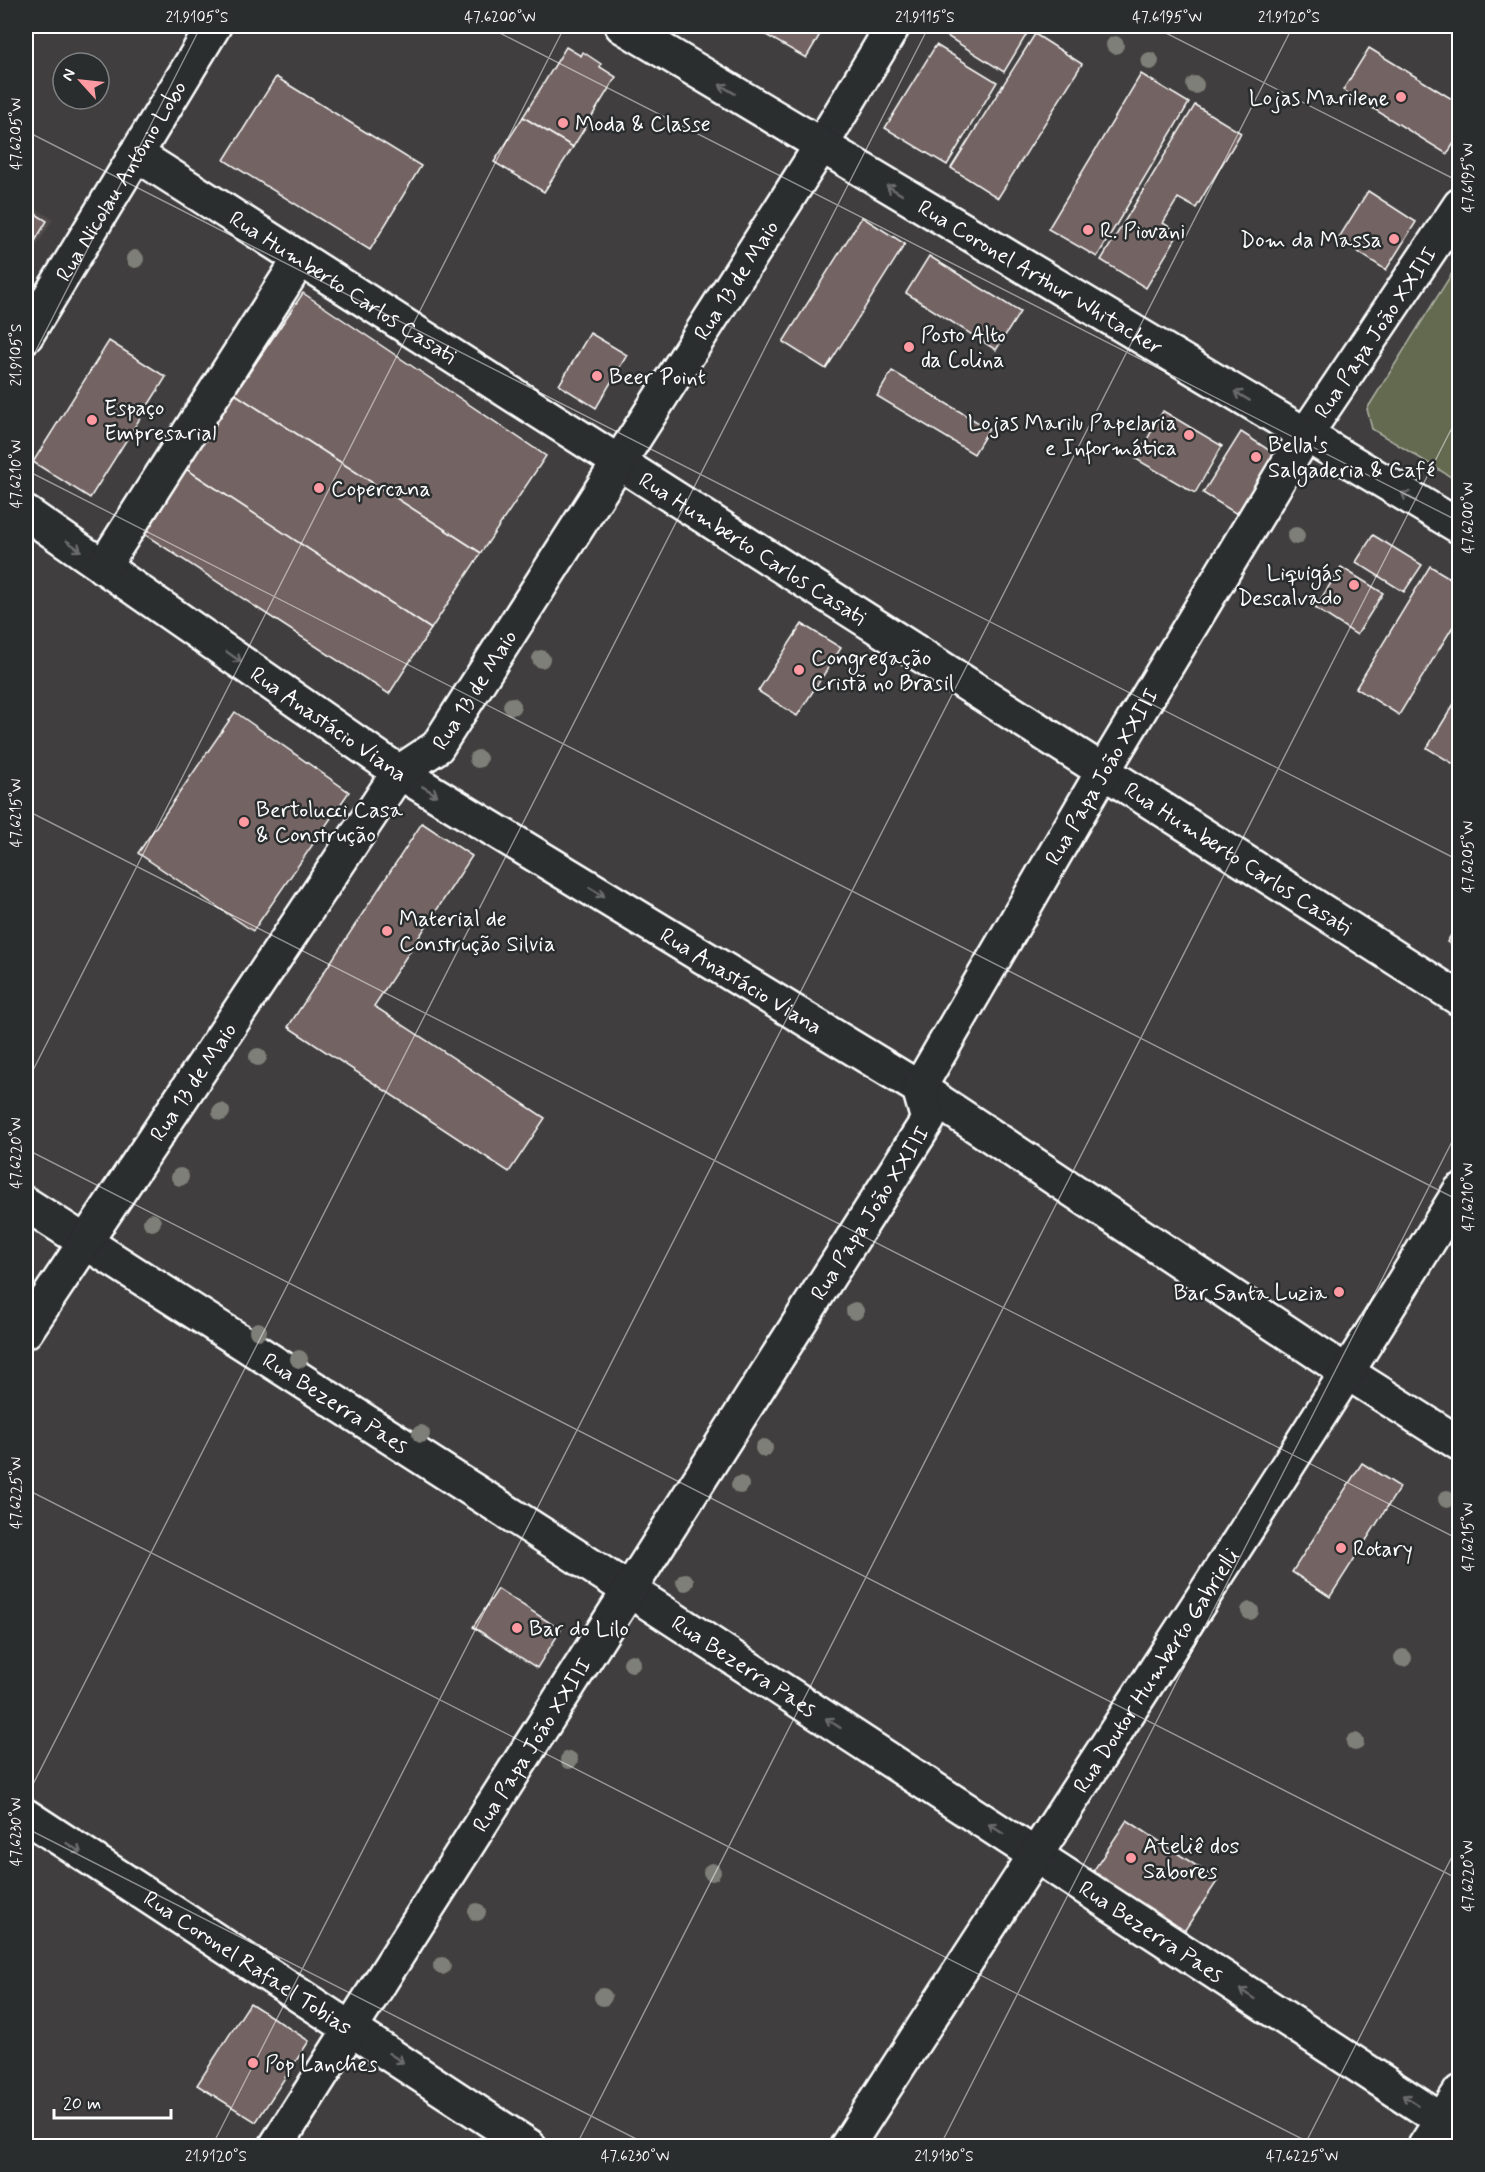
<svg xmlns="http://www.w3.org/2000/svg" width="1485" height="2172" viewBox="0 0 1485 2172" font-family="Mynerve,sans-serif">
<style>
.built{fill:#4f4949}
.green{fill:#636a50;stroke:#b1b4a8;stroke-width:1.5}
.building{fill:#736462;stroke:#fff;stroke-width:1.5}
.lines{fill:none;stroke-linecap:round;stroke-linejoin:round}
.minor-casing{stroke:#fff;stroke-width:38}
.major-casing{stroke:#fff;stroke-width:38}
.minor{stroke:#2a2d2e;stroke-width:33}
.major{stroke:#2a2d2e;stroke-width:33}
.tree{fill:#7e7f78}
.oneway{stroke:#6a6c6d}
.ticks{fill:none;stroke:#fff;stroke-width:1.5;stroke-opacity:0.45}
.poi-dot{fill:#ff9aa2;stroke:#2a2d2e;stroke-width:2}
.labels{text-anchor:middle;stroke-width:5;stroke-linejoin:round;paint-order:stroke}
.poi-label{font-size:22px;fill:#fff;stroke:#2a2d2e;text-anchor:start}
.street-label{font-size:22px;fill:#fff;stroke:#2a2d2e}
.neatline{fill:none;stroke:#fff;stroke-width:2}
.ticks-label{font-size:15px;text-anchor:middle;fill:#fff}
</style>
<rect width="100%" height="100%" fill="#403e3e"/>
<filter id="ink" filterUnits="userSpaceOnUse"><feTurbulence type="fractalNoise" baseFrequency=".0167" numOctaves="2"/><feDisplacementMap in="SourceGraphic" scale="12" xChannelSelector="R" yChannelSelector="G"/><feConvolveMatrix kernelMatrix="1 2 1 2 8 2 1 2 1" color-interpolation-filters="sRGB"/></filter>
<g filter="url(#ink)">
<path class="built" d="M26 202 53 219 26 264Z"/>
<path class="green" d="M1459 262V482L1372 429 1367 409Z"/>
<g class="building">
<path d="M756 26H825L806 58 754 28Z"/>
<path d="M946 26H1018L1028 32 1004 72 942 33Z"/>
<path d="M1035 34 1082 64 998 198 951 168Z"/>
<path d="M936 45 997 82 947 165 885 128Z"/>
<path d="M566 47 581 56 583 52 601 64 600 67 616 77 573 147 523 117Z"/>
<path d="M1369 48 1460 104V134L1447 154 1343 90Z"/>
<path d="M1141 74 1189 103 1097 257 1048 229Z"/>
<path d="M276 77 421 166 370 250 224 160Z"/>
<path d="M1195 105 1241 133 1196 208 1178 198 1163 223 1179 233 1146 288 1101 260Z"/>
<path d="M523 117 573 147 544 192 494 162Z"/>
<path d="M1368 191 1416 222 1386 270 1338 239Z"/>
<path d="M26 208 47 221 26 256Z"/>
<path d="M862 217 905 244 826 369 783 342Z"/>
<path d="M929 256 1020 312 996 350 906 293Z"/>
<path d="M303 293 546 456 481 553 235 394Z"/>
<path d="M590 333 627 355 596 408 559 385Z"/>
<path d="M109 341 166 377 90 498 33 462Z"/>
<path d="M892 371 989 429 974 454 877 396Z"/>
<path d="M235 394 481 553 431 629 186 469Z"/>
<path d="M1163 411 1222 446 1195 493 1136 459Z"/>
<path d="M1241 432 1275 454 1237 514 1203 493Z"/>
<path d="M186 469 431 629 389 694 144 534Z"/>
<path d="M1373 535 1422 565 1404 592 1356 562Z"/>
<path d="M1430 566 1460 584V615L1399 715 1356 688Z"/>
<path d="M1341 567 1383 593 1357 635 1315 608Z"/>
<path d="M802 624 841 648 797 716 758 691Z"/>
<path d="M1460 694V768L1427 748Z"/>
<path d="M235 712 349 792 253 931 138 853Z"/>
<path d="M422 823 472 856 374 1006 545 1118 509 1172 288 1027Z"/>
<path d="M1460 920V950L1447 942Z"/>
<path d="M1362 1463 1400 1487 1330 1597 1292 1572Z"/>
<path d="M498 1589 561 1630 537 1668 473 1627Z"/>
<path d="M1127 1820 1218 1880 1183 1933 1092 1873Z"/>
<path d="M250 2003 309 2041 256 2122 197 2085Z"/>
</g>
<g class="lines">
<g class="minor-casing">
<g id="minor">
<path id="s1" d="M136 154 1460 999"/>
<path id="s2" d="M26 336 214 26"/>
<path id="s3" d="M26 513 399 772 919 1088 1348 1373 1460 1444"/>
<path d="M103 567 300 259"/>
<path id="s4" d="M26 1204 629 1590 1460 2132"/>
<path id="s5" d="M26 1331 399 772 437 747 821 146 893 26"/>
<path id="s6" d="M26 1816 529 2146"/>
<path id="s7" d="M276 2146 928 1120 919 1088 1102 773 1306 434 1460 205"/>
<path id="s8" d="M847 2146C1051 1828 1262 1513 1460 1191"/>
<path d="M1425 2146 1460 2092"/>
</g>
</g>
<g class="major-casing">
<g id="major">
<path id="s9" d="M622 26 1460 527"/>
</g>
</g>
<use href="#minor" class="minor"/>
<use href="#major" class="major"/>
</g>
<g class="tree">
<circle cx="1115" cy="45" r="9"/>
<circle cx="1150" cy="61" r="9"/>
<circle cx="1195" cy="85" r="9"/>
<circle cx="135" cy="259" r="9"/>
<circle cx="1296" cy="536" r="9"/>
<circle cx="541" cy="659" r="9"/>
<circle cx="512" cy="706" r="9"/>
<circle cx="478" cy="759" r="9"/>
<circle cx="258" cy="1057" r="9"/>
<circle cx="221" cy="1112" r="9"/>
<circle cx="180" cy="1177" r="9"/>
<circle cx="152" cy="1222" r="9"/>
<circle cx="855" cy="1311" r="9"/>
<circle cx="258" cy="1331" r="9"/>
<circle cx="299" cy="1359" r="9"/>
<circle cx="421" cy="1434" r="9"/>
<circle cx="764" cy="1448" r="9"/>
<circle cx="740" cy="1485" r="9"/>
<circle cx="1447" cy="1499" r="9"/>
<circle cx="685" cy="1582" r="9"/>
<circle cx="1250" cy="1611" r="9"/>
<circle cx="1403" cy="1658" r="9"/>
<circle cx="632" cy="1663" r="9"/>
<circle cx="1355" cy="1742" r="9"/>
<circle cx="569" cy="1760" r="9"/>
<circle cx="712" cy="1872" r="9"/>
<circle cx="477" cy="1912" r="9"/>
<circle cx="442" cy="1966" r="9"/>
<circle cx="603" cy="1997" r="9"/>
</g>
<defs><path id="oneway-shaft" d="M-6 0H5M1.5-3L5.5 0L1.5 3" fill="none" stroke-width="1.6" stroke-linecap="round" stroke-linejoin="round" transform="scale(1.5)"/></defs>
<g class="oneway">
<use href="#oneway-shaft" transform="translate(727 89) rotate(-149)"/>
<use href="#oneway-shaft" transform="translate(894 190) rotate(-149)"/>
<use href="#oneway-shaft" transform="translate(1242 396) rotate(-149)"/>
<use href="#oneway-shaft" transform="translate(1409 497) rotate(-149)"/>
<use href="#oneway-shaft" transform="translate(74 546) rotate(35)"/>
<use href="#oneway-shaft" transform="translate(234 657) rotate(35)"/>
<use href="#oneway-shaft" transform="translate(430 791) rotate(31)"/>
<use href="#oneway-shaft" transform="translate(597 892) rotate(31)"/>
<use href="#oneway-shaft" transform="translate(833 1723) rotate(-147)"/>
<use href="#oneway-shaft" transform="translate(996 1829) rotate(-147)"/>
<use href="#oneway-shaft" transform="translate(74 1848) rotate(33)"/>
<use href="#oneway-shaft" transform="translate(1247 1994) rotate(-147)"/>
<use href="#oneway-shaft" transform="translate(396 2058) rotate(33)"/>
<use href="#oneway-shaft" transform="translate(1410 2100) rotate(-147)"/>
</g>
</g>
<path class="ticks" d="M486 26 1460 522M1152 26 1460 182M26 131 1460 861M26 370 201 26M26 470 1460 1201M26 810 1460 1540M26 1084 565 26M26 1149 1460 1880M26 1489 1316 2146M26 1798 929 26M26 1828 650 2146M212 2146 1293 26M576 2146 1460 412M940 2146 1460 1126M1304 2146 1460 1841"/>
<g class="poi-dot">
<circle cx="1401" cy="97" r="6"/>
<circle cx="563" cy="123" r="6"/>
<circle cx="1088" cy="230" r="6"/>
<circle cx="1394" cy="239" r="6"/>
<circle cx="909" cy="347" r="6"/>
<circle cx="597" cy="376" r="6"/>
<circle cx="92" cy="420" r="6"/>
<circle cx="1189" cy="435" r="6"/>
<circle cx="1256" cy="457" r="6"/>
<circle cx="319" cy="488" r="6"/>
<circle cx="1354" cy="585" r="6"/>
<circle cx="799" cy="670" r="6"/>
<circle cx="244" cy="822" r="6"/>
<circle cx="387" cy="931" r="6"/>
<circle cx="1339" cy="1292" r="6"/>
<circle cx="1341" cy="1548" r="6"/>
<circle cx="517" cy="1628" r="6"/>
<circle cx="1131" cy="1858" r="6"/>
<circle cx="253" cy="2063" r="6"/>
</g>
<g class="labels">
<g class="poi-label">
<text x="1389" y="105" text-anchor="end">Lojas Marilene</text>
<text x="575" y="131">Moda &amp; Classe</text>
<text x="1100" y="238">R. Piovani</text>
<text x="1382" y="247" text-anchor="end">Dom da Massa</text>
<text x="921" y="342">Posto Alto<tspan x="921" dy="25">da Colina</tspan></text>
<text x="609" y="384">Beer Point</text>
<text x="104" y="415">Espaço<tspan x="104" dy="25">Empresarial</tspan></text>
<text x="1177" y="430" text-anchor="end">Lojas Marilu Papelaria<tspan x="1177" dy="25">e Informática</tspan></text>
<text x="1268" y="452">Bella's<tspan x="1268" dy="25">Salgaderia &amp; Café</tspan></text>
<text x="331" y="496">Copercana</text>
<text x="1342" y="580" text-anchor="end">Liquigás<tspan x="1342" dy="25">Descalvado</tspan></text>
<text x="811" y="665">Congregação<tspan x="811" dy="25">Cristã no Brasil</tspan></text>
<text x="256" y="817">Bertolucci Casa<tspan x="256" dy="25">&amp; Construção</tspan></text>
<text x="399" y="926">Material de<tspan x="399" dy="25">Construção Silvia</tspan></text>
<text x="1327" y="1300" text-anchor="end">Bar Santa Luzia</text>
<text x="1353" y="1556">Rotary</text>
<text x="529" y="1636">Bar do Lilo</text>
<text x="1143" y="1853">Ateliê dos<tspan x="1143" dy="25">Sabores</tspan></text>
<text x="265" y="2071">Pop Lanches</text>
</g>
<g class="street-label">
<text dy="8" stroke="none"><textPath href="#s2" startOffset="182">Rua Nicolau Antônio Lobo</textPath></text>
<text dy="8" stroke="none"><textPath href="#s9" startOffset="488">Rua Coronel Arthur Whitacker</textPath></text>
<text dy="8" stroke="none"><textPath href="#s5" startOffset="1272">Rua 13 de Maio</textPath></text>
<text dy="8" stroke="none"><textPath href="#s1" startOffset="246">Rua Humberto Carlos Casati</textPath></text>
<text dy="8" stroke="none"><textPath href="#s7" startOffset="2132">Rua Papa João XXIII</textPath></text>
<text dy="8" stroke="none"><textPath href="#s1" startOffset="732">Rua Humberto Carlos Casati</textPath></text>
<text dy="8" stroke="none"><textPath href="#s5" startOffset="786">Rua 13 de Maio</textPath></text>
<text dy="8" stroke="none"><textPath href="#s3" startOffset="369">Rua Anastácio Viana</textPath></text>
<text dy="8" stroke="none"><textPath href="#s7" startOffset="1610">Rua Papa João XXIII</textPath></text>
<text dy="8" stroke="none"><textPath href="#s1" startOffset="1308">Rua Humberto Carlos Casati</textPath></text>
<text dy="8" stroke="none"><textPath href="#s3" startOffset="855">Rua Anastácio Viana</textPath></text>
<text dy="8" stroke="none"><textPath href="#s5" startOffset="300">Rua 13 de Maio</textPath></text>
<text dy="8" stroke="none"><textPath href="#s7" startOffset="1106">Rua Papa João XXIII</textPath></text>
<text dy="8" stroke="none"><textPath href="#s4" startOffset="368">Rua Bezerra Paes</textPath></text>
<text dy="8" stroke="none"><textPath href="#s4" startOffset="854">Rua Bezerra Paes</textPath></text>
<text dy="8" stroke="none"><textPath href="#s8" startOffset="567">Rua Doutor Humberto Gabrielli</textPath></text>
<text dy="8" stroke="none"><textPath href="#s7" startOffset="476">Rua Papa João XXIII</textPath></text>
<text dy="8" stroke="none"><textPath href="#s4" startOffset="1340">Rua Bezerra Paes</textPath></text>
<text dy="8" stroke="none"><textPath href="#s6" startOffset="266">Rua Coronel Rafael Tobias</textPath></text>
</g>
</g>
<rect width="1485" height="2172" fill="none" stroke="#2a2d2e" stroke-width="66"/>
<g transform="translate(81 81) rotate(297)"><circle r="28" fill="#2a2d2e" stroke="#7f8182" stroke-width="1.5"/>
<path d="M0-4.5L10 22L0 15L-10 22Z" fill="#ff9aa2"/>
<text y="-9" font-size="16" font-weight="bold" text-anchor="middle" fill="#ffffff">N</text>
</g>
<path d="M54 2109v9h117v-9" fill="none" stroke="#ffffff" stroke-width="3"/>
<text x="63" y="2109" font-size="18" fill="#ffffff" stroke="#2a2d2e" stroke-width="4.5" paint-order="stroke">20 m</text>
<rect x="33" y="33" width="1419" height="2106" class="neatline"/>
<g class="ticks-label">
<text x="197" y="22">21.9105°S</text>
<text x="500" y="22">47.6200°W</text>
<text x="925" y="22">21.9115°S</text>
<text x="1167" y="22">47.6195°W</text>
<text x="1289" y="22">21.9120°S</text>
<text transform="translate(16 134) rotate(-90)" y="5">47.6205°W</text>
<text transform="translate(1468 178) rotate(-90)" y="5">47.6195°W</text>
<text transform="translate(16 355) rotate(-90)" y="5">21.9105°S</text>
<text transform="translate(16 474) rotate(-90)" y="5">47.6210°W</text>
<text transform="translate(1468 518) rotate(-90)" y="5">47.6200°W</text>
<text transform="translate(16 813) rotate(-90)" y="5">47.6215°W</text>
<text transform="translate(1468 857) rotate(-90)" y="5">47.6205°W</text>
<text transform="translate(16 1153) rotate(-90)" y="5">47.6220°W</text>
<text transform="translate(1468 1197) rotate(-90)" y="5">47.6210°W</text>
<text transform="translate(16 1493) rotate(-90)" y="5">47.6225°W</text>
<text transform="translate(1468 1537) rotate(-90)" y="5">47.6215°W</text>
<text transform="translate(16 1832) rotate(-90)" y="5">47.6230°W</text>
<text transform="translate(1468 1876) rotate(-90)" y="5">47.6220°W</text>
<text x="216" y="2161">21.9120°S</text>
<text x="635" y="2161">47.6230°W</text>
<text x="944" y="2161">21.9130°S</text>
<text x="1302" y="2161">47.6225°W</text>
</g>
</svg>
